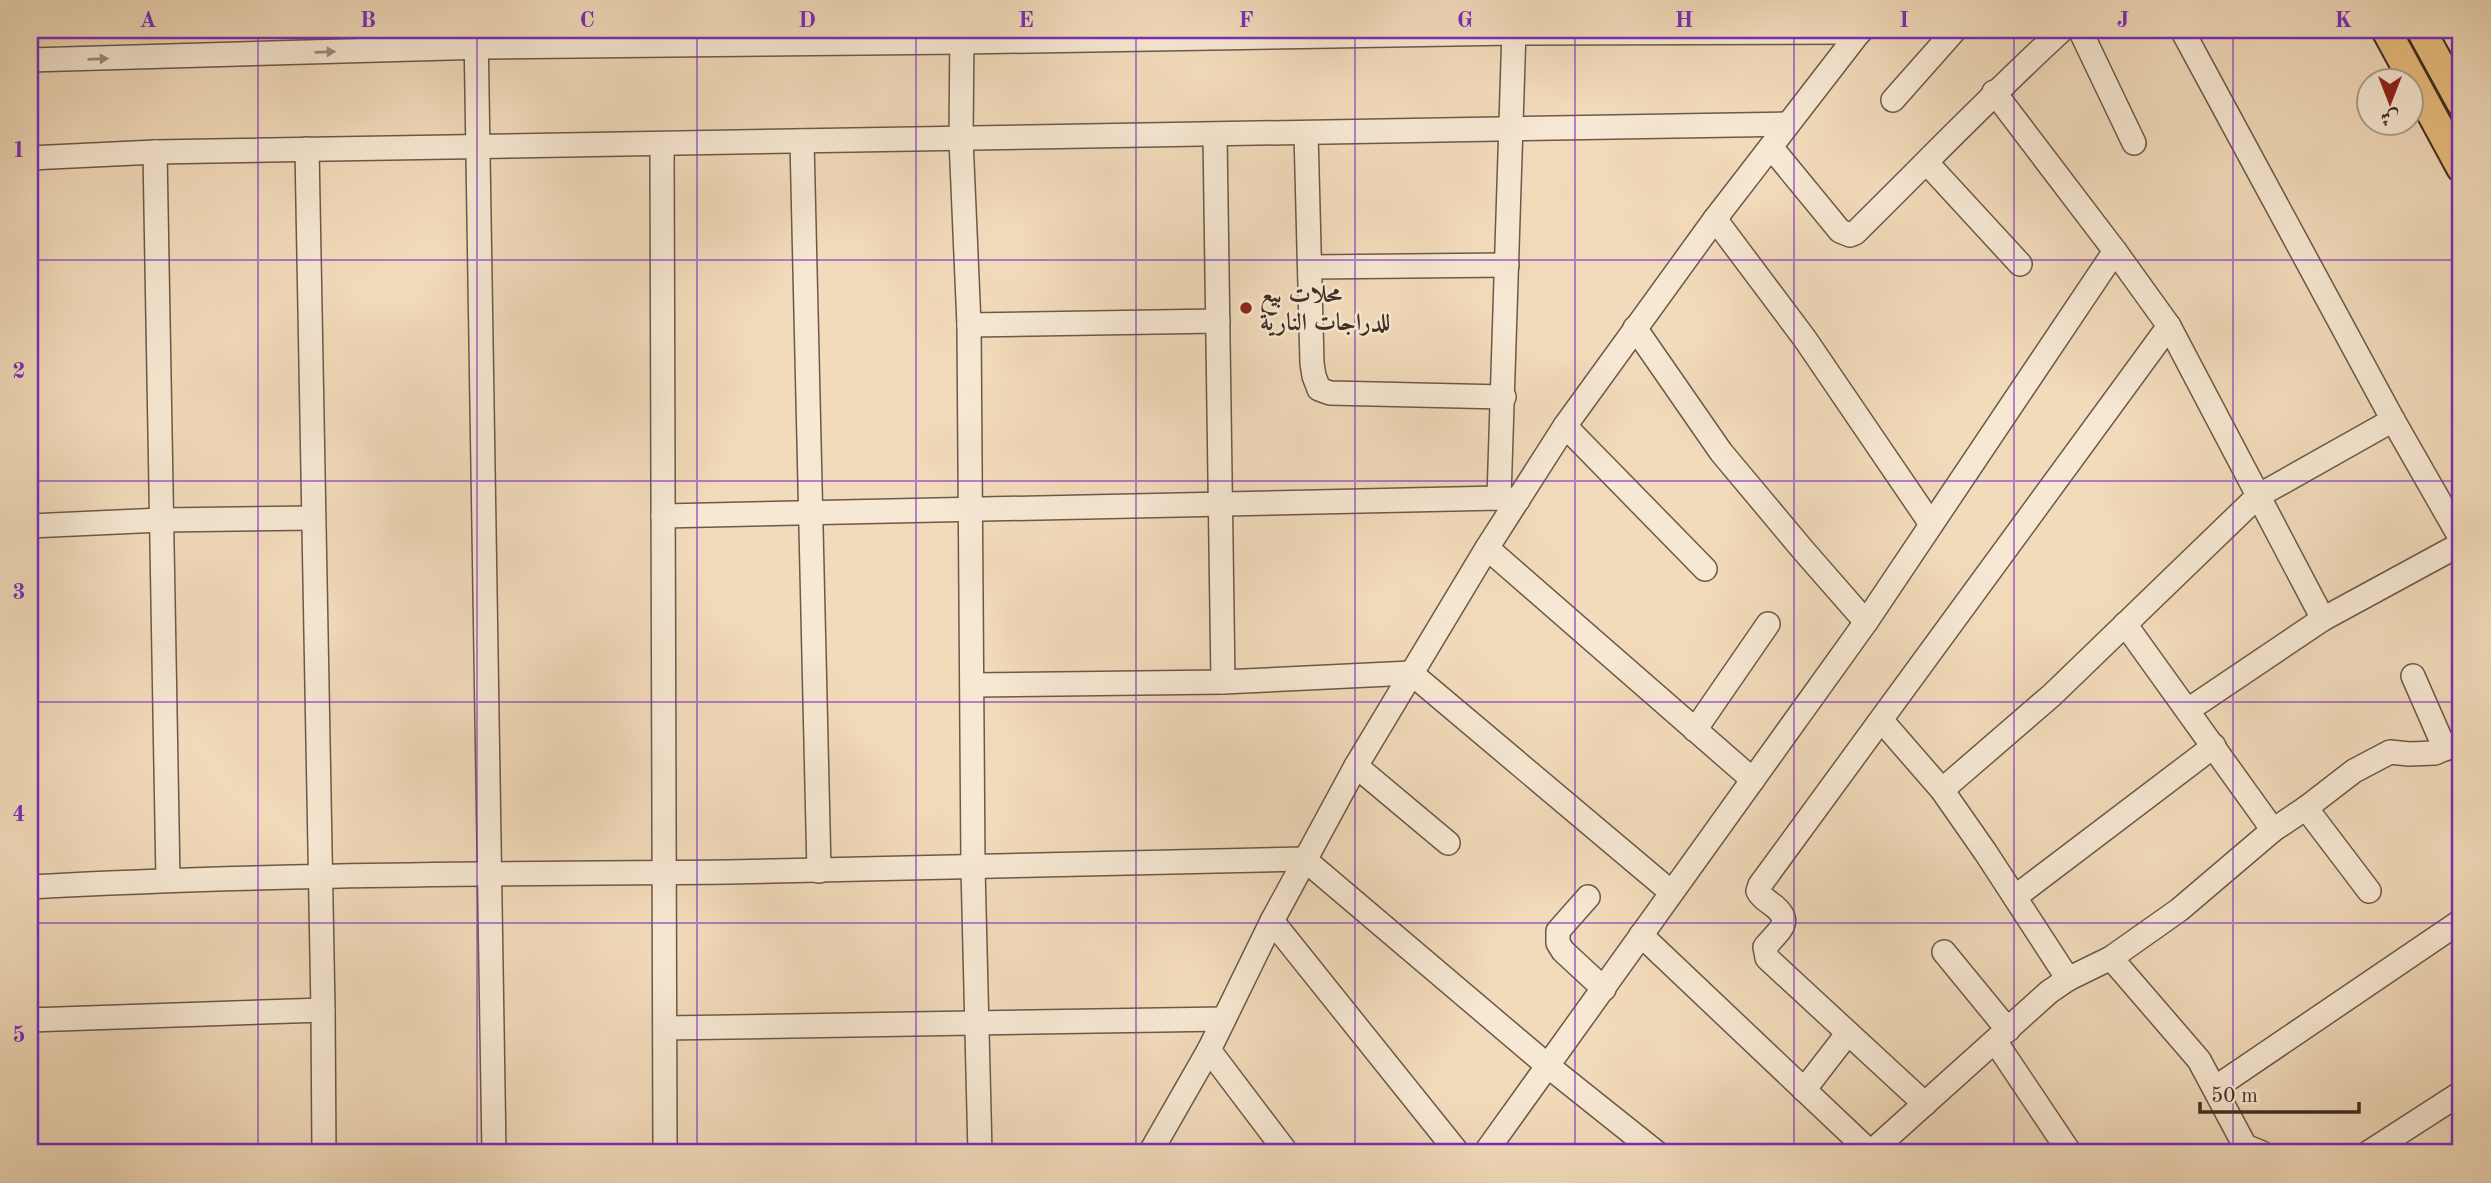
<svg xmlns="http://www.w3.org/2000/svg" width="2491" height="1183" viewBox="0 0 2491 1183" font-family="'Old Standard TT',Amiri,serif">
<style>
.lines{fill:none;stroke-linecap:round;stroke-linejoin:round}
.minor-casing{stroke:#6c594a;stroke-width:26}
.major-casing{stroke:#402e24;stroke-width:32}
.minor{stroke:#f7e8d3;stroke-width:23}
.major{stroke:#e9be7e;stroke-width:28}
.oneway{fill:#9c8b7c}
.grid{fill:none;stroke:#7b2cbf;stroke-width:2;stroke-opacity:0.55}
.poi-dot{fill:#8f2418;stroke:#f7e8d3;stroke-width:2.5}
.labels{text-anchor:middle;stroke-width:5;stroke-linejoin:round;paint-order:stroke}
.poi-label{font-size:24px;font-weight:bold;fill:#402e24;stroke:#f7e8d3;text-anchor:start}
.neatline{fill:none;stroke:#7b2cbf;stroke-width:2.5}
.grid-label{font-size:23px;text-anchor:middle;font-weight:bold;fill:#7b2cbf}
</style>
<rect width="100%" height="100%" fill="#f2dbbb"/>
<filter id="stains"><feTurbulence type="fractalNoise" baseFrequency=".00286" numOctaves="4"/><feColorMatrix values="0 0 0 0 .2 0 0 0 0 .09 0 0 0 0 .02 0 0 0 .5 -.17"/></filter>
<radialGradient id="worn" r=".72"><stop offset=".6" stop-color="#630" stop-opacity="0"/><stop offset="1" stop-color="#630" stop-opacity=".3"/></radialGradient>
<g class="lines">
<g class="minor-casing">
<g id="minor">
<path d="M476 30 494 1153"/>
<path d="M962 30 961 139 969 325 973 868 980 1153"/>
<path d="M2080 30 2134 143"/>
<path d="M2182 30 2393 420 2461 539"/>
<path d="M30 60 485 47 963 42 1514 33 1860 32"/>
<path d="M1994 92 2115 251 2169 326 2323 619"/>
<path d="M1893 100 1955 30"/>
<path d="M1306 133 1312 363 1314 376 1319 389 1330 393 1504 397"/>
<path d="M1215 135 1223 682"/>
<path d="M802 141 819 871"/>
<path d="M662 144 665 1153"/>
<path d="M1771 147 1840 231 1850 235 1855 233C1924 165 1991 95 2062 30"/>
<path d="M307 149 323 1010 324 1153"/>
<path d="M155 152 168 880"/>
<path d="M30 158 155 152 1788 124"/>
<path d="M1927 163 2020 264"/>
<path d="M1715 219 1805 339 1931 524"/>
<path d="M1310 267 1507 265"/>
<path d="M969 325 1218 321"/>
<path d="M1635 328 1721 452 1803 550 1866 622"/>
<path d="M1565 426 1705 569"/>
<path d="M1499 498 1514 30"/>
<path d="M663 516 1499 498 1518 500"/>
<path d="M30 526 161 520 313 518"/>
<path d="M1487 548 1753 780"/>
<path d="M2125 624 2273 830"/>
<path d="M2413 676 2445 749"/>
<path d="M972 685 1223 682 1411 673 1671 892"/>
<path d="M2188 710 2323 619 2461 544"/>
<path d="M1882 721 1942 790 1986 853 2068 979"/>
<path d="M1695 730 1768 624"/>
<path d="M1356 766 1448 843"/>
<path d="M1942 790 2052 695 2258 496 2393 420"/>
<path d="M2306 808 2369 891"/>
<path d="M30 887C262 874 495 874 728 872 920 869 1112 865 1304 859L1548 1066 1657 1153"/>
<path d="M1588 897 1558 931V943L1563 951 1604 989"/>
<path d="M2015 897 2214 746"/>
<path d="M1272 921 1458 1153"/>
<path d="M1641 935 1871 1153"/>
<path d="M1944 952 2008 1030"/>
<path d="M2111 958 2199 1060 2245 1146 2262 1153"/>
<path d="M30 1020 323 1010"/>
<path d="M665 1028 1224 1019"/>
<path d="M1995 1041 2070 1153"/>
<path d="M1209 1050 1287 1153"/>
<path d="M2215 1088 2461 921"/>
<path d="M1804 1090 1848 1033"/>
<path d="M1925 1104 1767 958 1765 947C1781 928 1795 921 1770 903 1765 899 1761 897 1758 891L1760 885 2169 326"/>
<path d="M1150 1153 1209 1050 1272 921 1356 766 1487 548 1565 426 1715 219 1861 30"/>
<path d="M1485 1153 1866 622 2115 251"/>
<path d="M1870 1153 2049 992 2068 979 2111 958 2179 910 2273 830 2306 808 2354 771 2390 752 2409 754 2435 753 2461 741"/>
<path d="M2368 1153 2461 1093"/>
</g>
</g>
<g class="major-casing">
<g id="major">
<path d="M2386 30 2461 168"/>
<path d="M2421 30 2461 103"/>
</g>
</g>
<use href="#minor" class="minor"/>
<use href="#major" class="major"/>
</g>
<defs><path id="oneway-solid" d="M-6-.8H1V-3.2L6.5 0L1 3.2V.8H-6Z" transform="scale(1.75)"/></defs>
<g class="oneway">
<use href="#oneway-solid" transform="translate(325 52) rotate(-2)"/>
<use href="#oneway-solid" transform="translate(98 59) rotate(-2)"/>
</g>
<path class="grid" d="M258 30V1153M477 30V1153M697 30V1153M916 30V1153M1136 30V1153M1355 30V1153M1575 30V1153M1794 30V1153M2014 30V1153M2233 30V1153M30 260H2461M30 481H2461M30 702H2461M30 923H2461"/>
<circle class="poi-dot" cx="1246" cy="308" r="7"/>
<g class="labels">
<g class="poi-label">
<text x="1260" y="302">محلات بيع<tspan x="1260" dy="28">للدراجات النارية</tspan></text>
</g>
</g>
<rect width="2491" height="1183" fill="none" stroke="#f2dbbb" stroke-width="77"/>
<g transform="translate(2390 102) rotate(180)"><circle r="33" fill="#f7e8d3" stroke="#ae9e8d" stroke-width="2"/>
<path d="M0-5L12 26L0 18L-12 26Z" fill="#8f2418"/>
<text y="-10" font-size="19" font-weight="bold" text-anchor="middle" fill="#402e24">ش</text>
</g>
<path d="M2200 1102v10h159v-10" fill="none" stroke="#402e24" stroke-width="3.5"/>
<text x="2211" y="1102" font-size="21" fill="#402e24" stroke="#f7e8d3" stroke-width="5" paint-order="stroke">50 m</text>
<rect x="38" y="38" width="2414" height="1106" class="neatline"/>
<g class="grid-label">
<text x="148" y="27">A</text>
<text x="368" y="27">B</text>
<text x="587" y="27">C</text>
<text x="807" y="27">D</text>
<text x="1026" y="27">E</text>
<text x="1246" y="27">F</text>
<text x="1465" y="27">G</text>
<text x="1684" y="27">H</text>
<text x="1904" y="27">I</text>
<text x="2123" y="27">J</text>
<text x="2343" y="27">K</text>
<text x="19" y="157">1</text>
<text x="19" y="378">2</text>
<text x="19" y="599">3</text>
<text x="19" y="821">4</text>
<text x="19" y="1042">5</text>
</g>
<rect width="100%" height="100%" filter="url(#stains)"/>
<rect width="100%" height="100%" fill="url(#worn)"/>
</svg>
